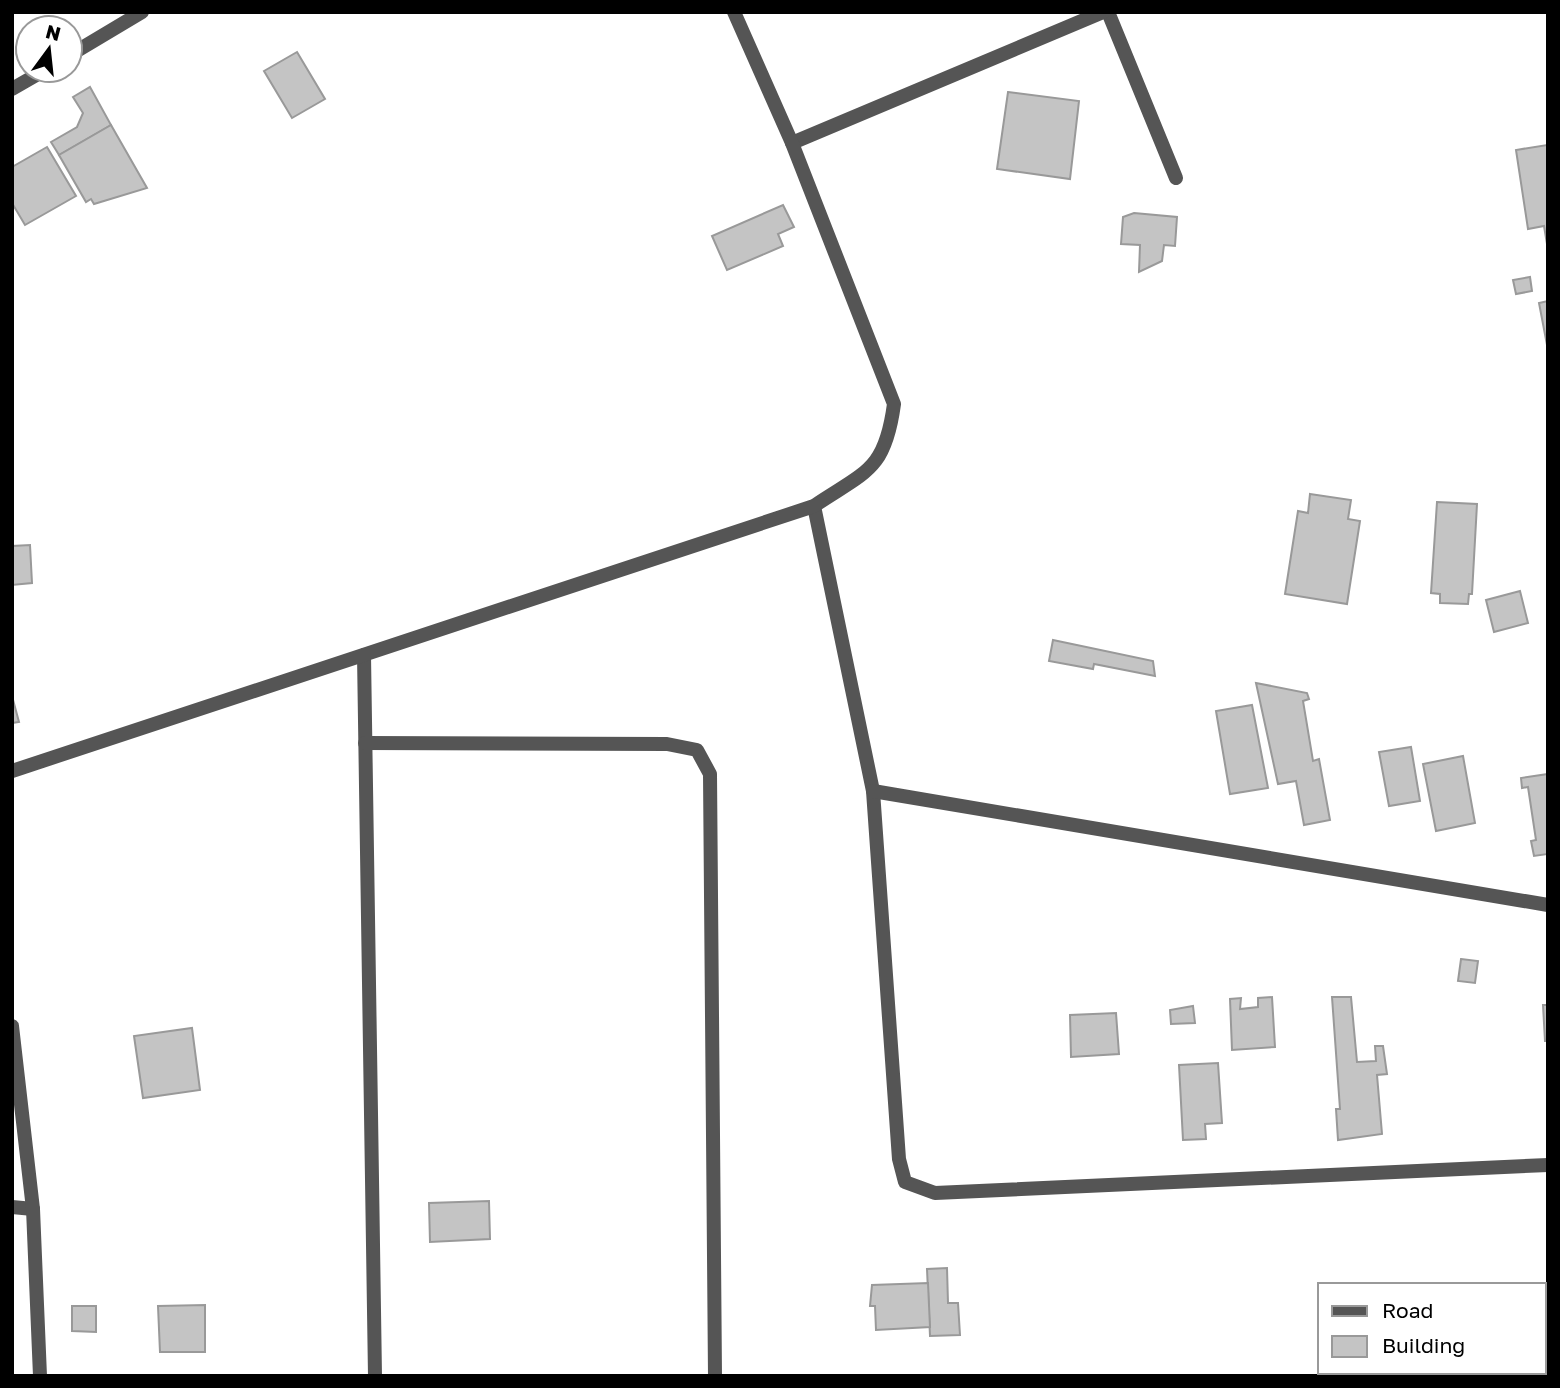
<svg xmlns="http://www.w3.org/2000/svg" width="1560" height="1388" viewBox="0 0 1560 1388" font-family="'Golos Text',sans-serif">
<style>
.building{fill:#c4c4c4;stroke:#999;stroke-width:2}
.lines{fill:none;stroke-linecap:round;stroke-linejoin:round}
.minor{stroke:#555;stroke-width:14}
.tertiary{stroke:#555;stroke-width:14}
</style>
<rect width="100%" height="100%" fill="#fff"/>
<g class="building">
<path d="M297 52 325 99 292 118 264 71Z"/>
<path d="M90 87 111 125 59 155 51 142 77 127 83 113 73 97Z"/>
<path d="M1008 92 1079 101 1070 179 997 169Z"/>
<path d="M111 125 147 188 94 204 91 199 86 202 59 155Z"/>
<path d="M1547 145 1548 147 1547 244 1544 226 1528 229 1516 150Z"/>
<path d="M47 147 76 196 25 225 12 203V167Z"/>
<path d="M783 205 794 227 778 234 783 246 727 270 712 236Z"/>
<path d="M1134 213 1177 217 1175 246 1164 245 1162 261 1139 272 1140 245 1121 244 1123 217Z"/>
<path d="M1530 277 1532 291 1516 294 1513 280Z"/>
<path d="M1548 301V345H1547L1539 303Z"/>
<path d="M1310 494 1351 500 1348 519 1360 521 1347 604 1285 594 1298 511 1308 513Z"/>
<path d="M1437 502 1477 504 1472 594H1469L1468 604 1440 603V594L1431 593Z"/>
<path d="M30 545 32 583 12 585V546Z"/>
<path d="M1520 591 1528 623 1494 632 1486 600Z"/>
<path d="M1053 640 1153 661 1155 676 1094 664 1093 669 1049 661Z"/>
<path d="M1256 683 1307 693 1309 699 1303 701 1313 761 1319 759 1330 820 1304 825 1296 781 1278 784Z"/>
<path d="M12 696 19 722 12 723Z"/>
<path d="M1252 705 1268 788 1230 794 1216 711Z"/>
<path d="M1411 747 1420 801 1389 806 1379 752Z"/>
<path d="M1463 756 1475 823 1436 831 1423 764Z"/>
<path d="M1548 774V854L1534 856 1531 841 1536 840 1528 787 1522 788 1521 778Z"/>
<path d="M1461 959 1478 961 1475 983 1458 981Z"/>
<path d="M1272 997 1275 1047 1232 1050 1230 999 1241 998 1240 1009 1258 1007V998Z"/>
<path d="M1332 997H1351L1357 1062 1376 1061 1375 1046H1383L1387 1074 1377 1075 1382 1134 1338 1140 1336 1109H1340Z"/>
<path d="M1543 1005H1548V1041H1545Z"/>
<path d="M1193 1006 1195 1023 1171 1024 1170 1010Z"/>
<path d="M1116 1013 1119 1054 1071 1057 1070 1015Z"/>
<path d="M192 1028 200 1090 143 1098 134 1036Z"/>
<path d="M1218 1063 1222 1123 1205 1124 1206 1139 1183 1140 1179 1065Z"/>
<path d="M489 1201 490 1239 430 1242 429 1203Z"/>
<path d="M947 1268 948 1303H958L960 1335 930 1336 927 1269Z"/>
<path d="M928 1283 930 1327 876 1330 875 1306H870L872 1285Z"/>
<path d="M205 1305V1352H160L158 1306Z"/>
<path d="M72 1306H96V1332L72 1331Z"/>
</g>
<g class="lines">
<g class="minor">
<path d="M1108 12 1176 178"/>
<path d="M70 55 142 12"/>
<path d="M12 89 45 70"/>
<path d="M792 143 1103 12"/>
<path d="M814 506 873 791 899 1159 905 1182 935 1193 1548 1165"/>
<path d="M364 655 375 1376"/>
<path d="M365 743 667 744 697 750 710 774 715 1376"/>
<path d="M12 771 814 506C866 471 885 471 894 404L792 143 734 12"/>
<path d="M873 791 1548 905"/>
<path d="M12 1207 33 1209"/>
</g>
<path class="tertiary" d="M12 1026 33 1209 40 1376"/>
</g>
<rect width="1560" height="1388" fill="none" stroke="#000000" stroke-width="28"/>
<rect x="1318" y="1283" width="228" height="91" fill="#ffffff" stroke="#999999" stroke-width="2"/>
<rect x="1332" y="1306" width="35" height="10" fill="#555555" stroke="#999999" stroke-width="2"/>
<text x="1382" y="1318" font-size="21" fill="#000000">Road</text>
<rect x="1332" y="1336" width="35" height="21" fill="#c4c4c4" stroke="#999999" stroke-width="2"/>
<text x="1382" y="1353" font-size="21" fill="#000000">Building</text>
<g transform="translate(49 49) rotate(15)"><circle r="33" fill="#ffffff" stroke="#999999" stroke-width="2"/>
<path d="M0-5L12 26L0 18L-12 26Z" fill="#000000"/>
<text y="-10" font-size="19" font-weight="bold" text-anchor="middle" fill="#000000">N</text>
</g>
</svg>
